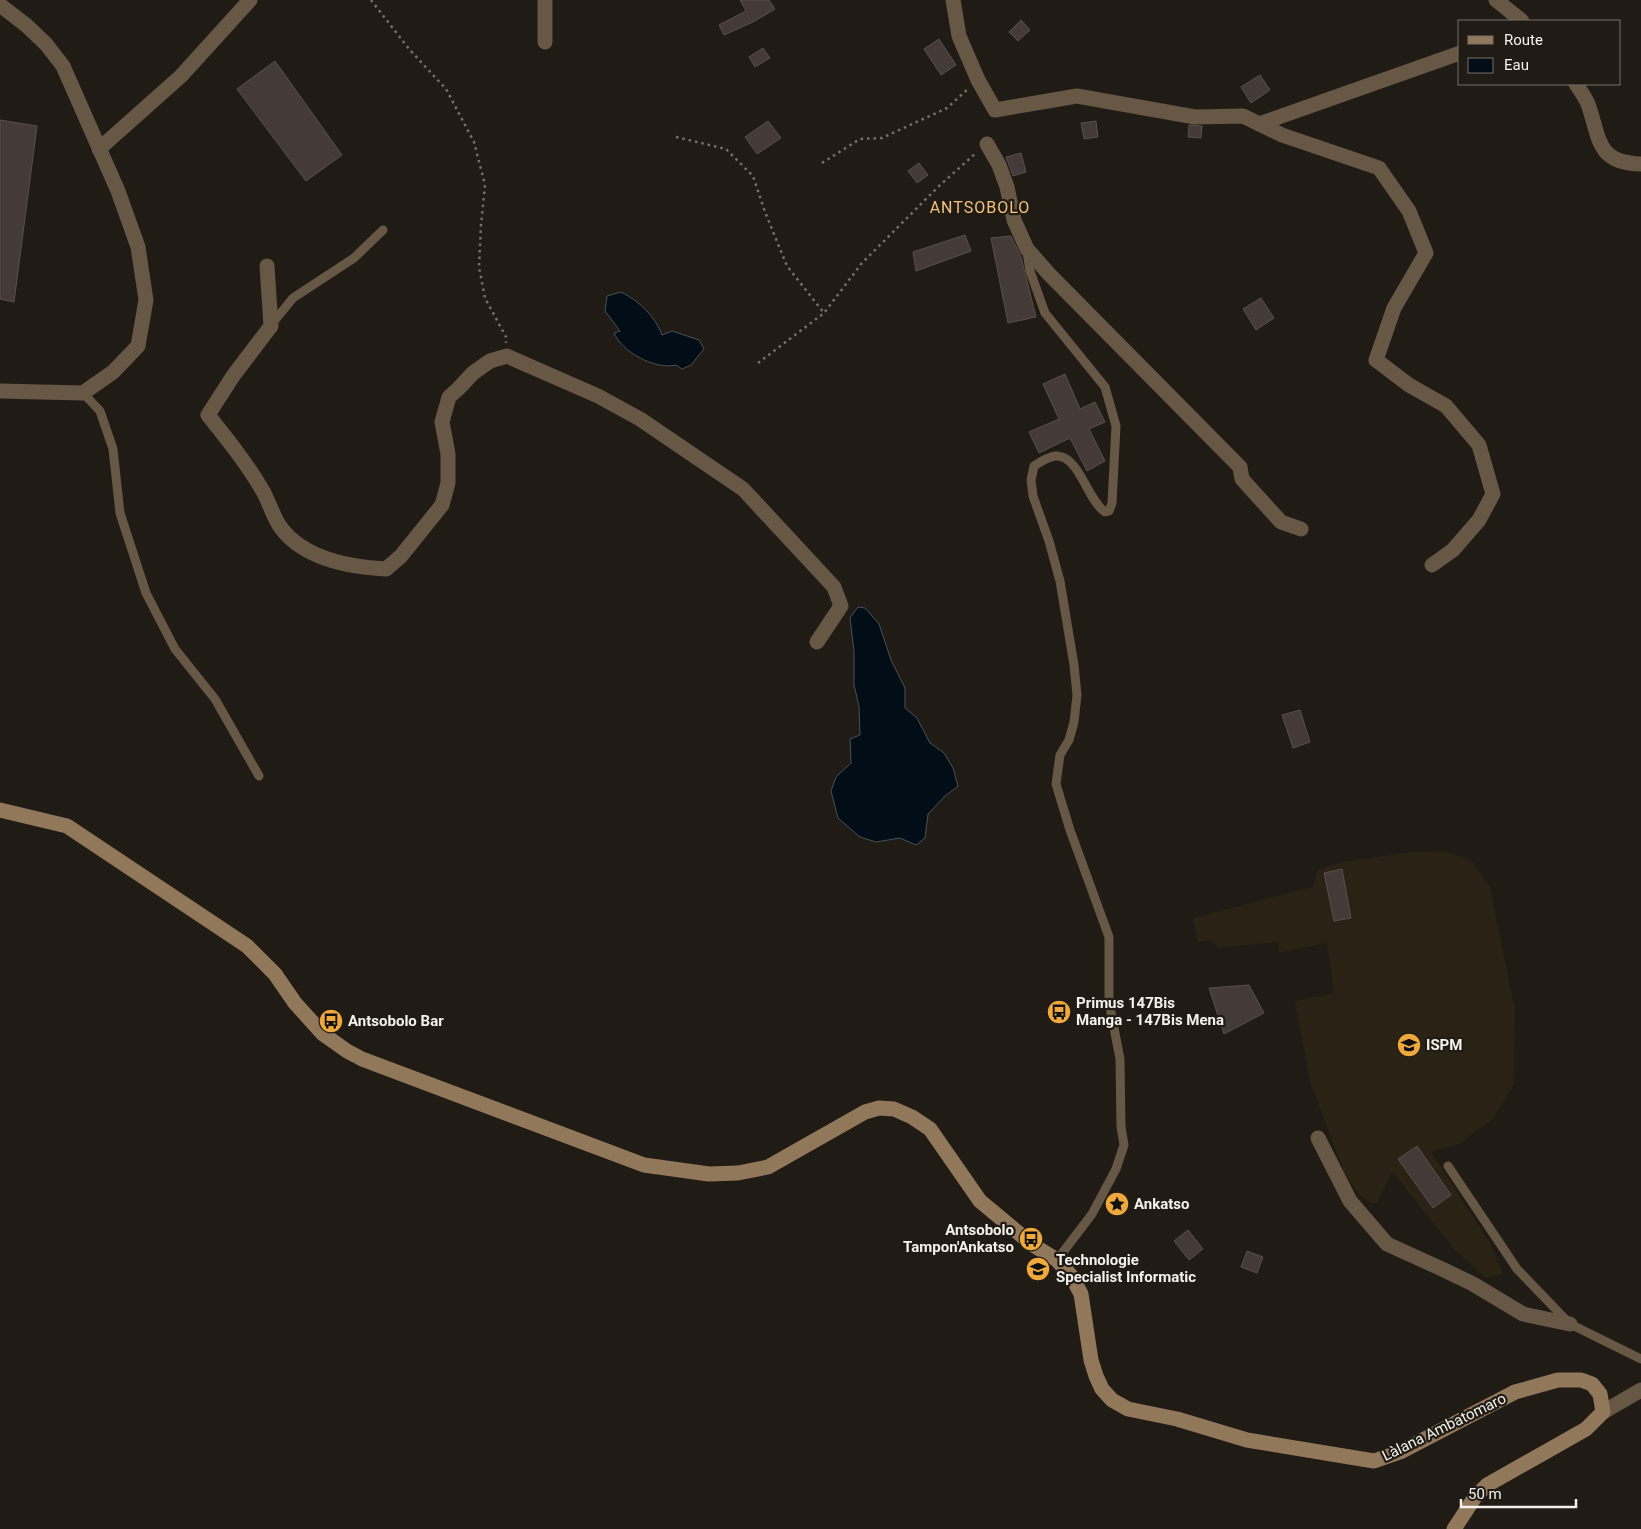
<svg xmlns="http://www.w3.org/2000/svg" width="1641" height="1529" viewBox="0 0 1641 1529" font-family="Roboto,sans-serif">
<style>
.built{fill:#2b2216}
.water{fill:#010d17;stroke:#4a5157}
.building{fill:#443a37;stroke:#5a4f4c}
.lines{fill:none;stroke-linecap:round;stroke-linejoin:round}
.path{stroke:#76716b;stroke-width:2.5;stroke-dasharray:2.5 4;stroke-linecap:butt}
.lane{stroke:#675745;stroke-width:9}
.street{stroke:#675745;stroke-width:15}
.secondary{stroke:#92785b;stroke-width:15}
.labels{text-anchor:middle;stroke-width:4.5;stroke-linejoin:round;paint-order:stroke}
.poi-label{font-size:15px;font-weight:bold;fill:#f4f1ec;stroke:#201b14;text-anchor:start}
.street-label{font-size:15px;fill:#f4f1ec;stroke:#201b14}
.neighbourhood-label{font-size:16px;letter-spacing:1px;fill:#f4c381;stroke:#201b14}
</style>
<rect width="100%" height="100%" fill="#201b14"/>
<path class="built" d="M1445 851 1471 860 1490 887 1515 1010 1514 1084 1493 1119 1459 1144 1431 1152 1490 1243 1503 1274 1486 1278 1456 1251 1392 1172 1377 1203H1371L1359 1195 1344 1172 1310 1081 1295 1001 1334 993 1327 943 1279 953 1278 942 1219 948 1210 940 1198 942 1193 918 1313 887 1318 870 1342 862 1413 852Z"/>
<g class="water">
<path d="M621 292C639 301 655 316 662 335L672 331 699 340 704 349 691 365 682 369 676 365C655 370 622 352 614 333L620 331 605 311 607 296Z"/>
<path d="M858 607 865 608 879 624 891 660 905 688V708L917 718 930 743 944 753 953 768 958 786 945 796 928 814 925 838 916 845 900 838 876 842 860 837 838 818 831 791 836 777 851 763 850 739 860 735 859 706 854 685V651L850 618Z"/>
</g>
<g class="building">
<path d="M740 0H769L775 9 753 22 724 35 719 25 746 11Z"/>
<path d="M1021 20 1030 30 1018 41 1009 32Z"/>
<path d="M939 39 956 65 941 75 924 49Z"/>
<path d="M763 48 770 58 755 67 749 57Z"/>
<path d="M275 61 342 155 306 181 237 89Z"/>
<path d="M1260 75 1270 90 1251 103 1241 87Z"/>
<path d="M0 120 37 126 14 302 0 299Z"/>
<path d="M768 121 781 138 757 154 745 137Z"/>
<path d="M1096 121 1098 137 1084 139 1081 123Z"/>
<path d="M1189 125 1202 126 1201 138 1188 137Z"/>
<path d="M1021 153 1026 172 1013 176 1006 157Z"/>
<path d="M919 163 928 175 917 183 908 171Z"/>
<path d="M965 235 971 251 916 271 913 252Z"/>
<path d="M1011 236 1021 257 1036 317 1008 323 991 238Z"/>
<path d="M1261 298 1274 318 1256 330 1243 309Z"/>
<path d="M1065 374 1080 409 1095 402 1105 422 1089 429 1105 461 1087 471 1070 438 1039 453 1029 432 1059 419 1043 384Z"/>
<path d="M1300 710 1310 742 1293 748 1282 715Z"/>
<path d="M1342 869 1351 918 1334 921 1324 873Z"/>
<path d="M1249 985 1264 1013 1224 1034 1209 988Z"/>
<path d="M1417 1146 1451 1195 1433 1208 1398 1159Z"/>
<path d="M1188 1230 1203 1249 1189 1260 1174 1241Z"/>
<path d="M1247 1251 1263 1257 1257 1273 1241 1267Z"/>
</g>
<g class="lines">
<g class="path">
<path d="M371 0 409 49 446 89 474 142 485 185 481 225 479 267 485 298 506 337V343"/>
<path d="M676 137 726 149 753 176 765 212 787 266 824 313"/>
<path d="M822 163 860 139 882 138 947 108 968 89"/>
<path d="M758 363 824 313 862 263 939 186 976 153"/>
</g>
<g class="lane">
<path d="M1027 252 1030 271 1045 313 1105 387 1116 426 1112 503 1109 511 1105 512C1087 500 1079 454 1055 456 1048 457 1040 462 1034 466L1031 480 1033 496 1049 541 1060 581 1074 665 1077 695 1074 722 1069 740 1060 755 1056 784 1070 830 1109 937V1002L1120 1059 1121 1127 1124 1145 1116 1169 1092 1214 1057 1260"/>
<path d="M271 325 293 298 354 258 383 230"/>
<path d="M83 393 100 411 113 449 120 513 146 593 175 649 215 699 259 776"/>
<path d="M1448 1166 1517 1269 1570 1324 1641 1359"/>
</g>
<g class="street">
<path d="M545 0V42"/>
<path d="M953 0 959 36 978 80 995 110 1077 96 1195 117 1243 116 1282 135 1379 168 1409 211 1426 253 1394 308 1376 360 1409 385 1446 406 1479 445 1493 494 1479 520 1453 550 1432 565"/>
<path d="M1496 0 1522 21"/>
<path d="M0 5 26 25 46 44 63 66 118 191 138 247 146 300 138 346 113 372 83 393 0 391"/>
<path d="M1576 84C1580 90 1585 97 1588 104 1600 138 1596 163 1641 164"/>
<path d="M1259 124 1460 53"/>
<path d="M987 144 999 165 1007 187 1014 220 1027 249 1049 274 1240 467 1242 479 1281 522 1301 529"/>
<path d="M99 149 181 76 250 0"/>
<path d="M267 266 271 326 233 376 208 415C228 440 248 465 264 493 269 503 273 515 279 525 301 558 348 567 386 569L401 556 442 505 448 483V454L442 422 449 397 458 389 473 373 490 361 507 356 598 396 640 419 743 489 834 587 841 606 817 642"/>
<path d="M1318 1138 1350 1201 1387 1244 1442 1269 1473 1284 1523 1314 1570 1324"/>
<path d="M1603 1412 1641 1390"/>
</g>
<path class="secondary" d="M0 810 67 826 247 946 275 974 295 1003 323 1034 347 1051 362 1059 644 1165 709 1174 738 1173 768 1167 865 1112 879 1108 894 1109 912 1117 930 1129 980 1201 1033 1245 1057 1260 1072 1277 1081 1294 1091 1360 1096 1376 1102 1389 1112 1400 1128 1409 1177 1419 1247 1440 1374 1461 1400 1452 1515 1392 1558 1380H1581L1592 1384 1600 1394 1603 1412 1586 1429 1487 1485 1475 1497 1454 1529"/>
</g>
<defs>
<g id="bus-disc" transform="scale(1.25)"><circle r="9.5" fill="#eea83c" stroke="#201b14"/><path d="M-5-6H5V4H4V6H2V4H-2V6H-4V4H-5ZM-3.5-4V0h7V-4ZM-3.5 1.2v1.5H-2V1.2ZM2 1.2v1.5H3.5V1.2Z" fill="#111"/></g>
<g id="university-disc" transform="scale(1.25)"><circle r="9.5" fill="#eea83c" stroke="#201b14"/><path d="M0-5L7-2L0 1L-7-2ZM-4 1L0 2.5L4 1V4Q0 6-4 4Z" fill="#111"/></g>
<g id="sight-disc" transform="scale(1.25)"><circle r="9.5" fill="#eea83c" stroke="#201b14"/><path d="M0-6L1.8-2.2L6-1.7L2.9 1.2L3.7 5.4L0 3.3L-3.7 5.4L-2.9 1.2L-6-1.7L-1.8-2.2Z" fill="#111"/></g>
</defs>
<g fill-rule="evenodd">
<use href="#bus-disc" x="1059" y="1012"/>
<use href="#bus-disc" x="331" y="1021"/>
<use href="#university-disc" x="1409" y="1045"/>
<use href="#sight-disc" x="1117" y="1204"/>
<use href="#bus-disc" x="1031" y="1239"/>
<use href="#university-disc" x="1038" y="1269"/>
</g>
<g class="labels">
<g class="poi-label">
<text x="1076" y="1008">Primus 147Bis<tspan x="1076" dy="17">Manga - 147Bis Mena</tspan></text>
<text x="348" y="1026">Antsobolo Bar</text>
<text x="1426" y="1050">ISPM</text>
<text x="1134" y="1209">Ankatso</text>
<text x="1014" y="1235" text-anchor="end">Antsobolo<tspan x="1014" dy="17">Tampon'Ankatso</tspan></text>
<text x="1056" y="1265">Technologie<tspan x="1056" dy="17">Specialist Informatic</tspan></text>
</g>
<g class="street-label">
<text transform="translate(1444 1427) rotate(-26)" y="5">Làlana Ambatomaro</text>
</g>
<g class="neighbourhood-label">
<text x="980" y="213">ANTSOBOLO</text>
</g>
</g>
<rect x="1458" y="20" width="162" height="65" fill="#201b14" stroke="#75716a"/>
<rect x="1468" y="36" width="25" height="8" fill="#92785b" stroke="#75716a"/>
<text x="1504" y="45" font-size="15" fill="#f4f1ec">Route</text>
<rect x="1468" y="58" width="25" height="15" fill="#010d17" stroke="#75716a"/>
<text x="1504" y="70" font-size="15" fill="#f4f1ec">Eau</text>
<path d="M1461 1499v8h115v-8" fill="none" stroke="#f4f1ec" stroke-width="2.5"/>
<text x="1468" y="1499" font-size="15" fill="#f4f1ec" stroke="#201b14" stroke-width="4" paint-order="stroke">50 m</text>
</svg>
